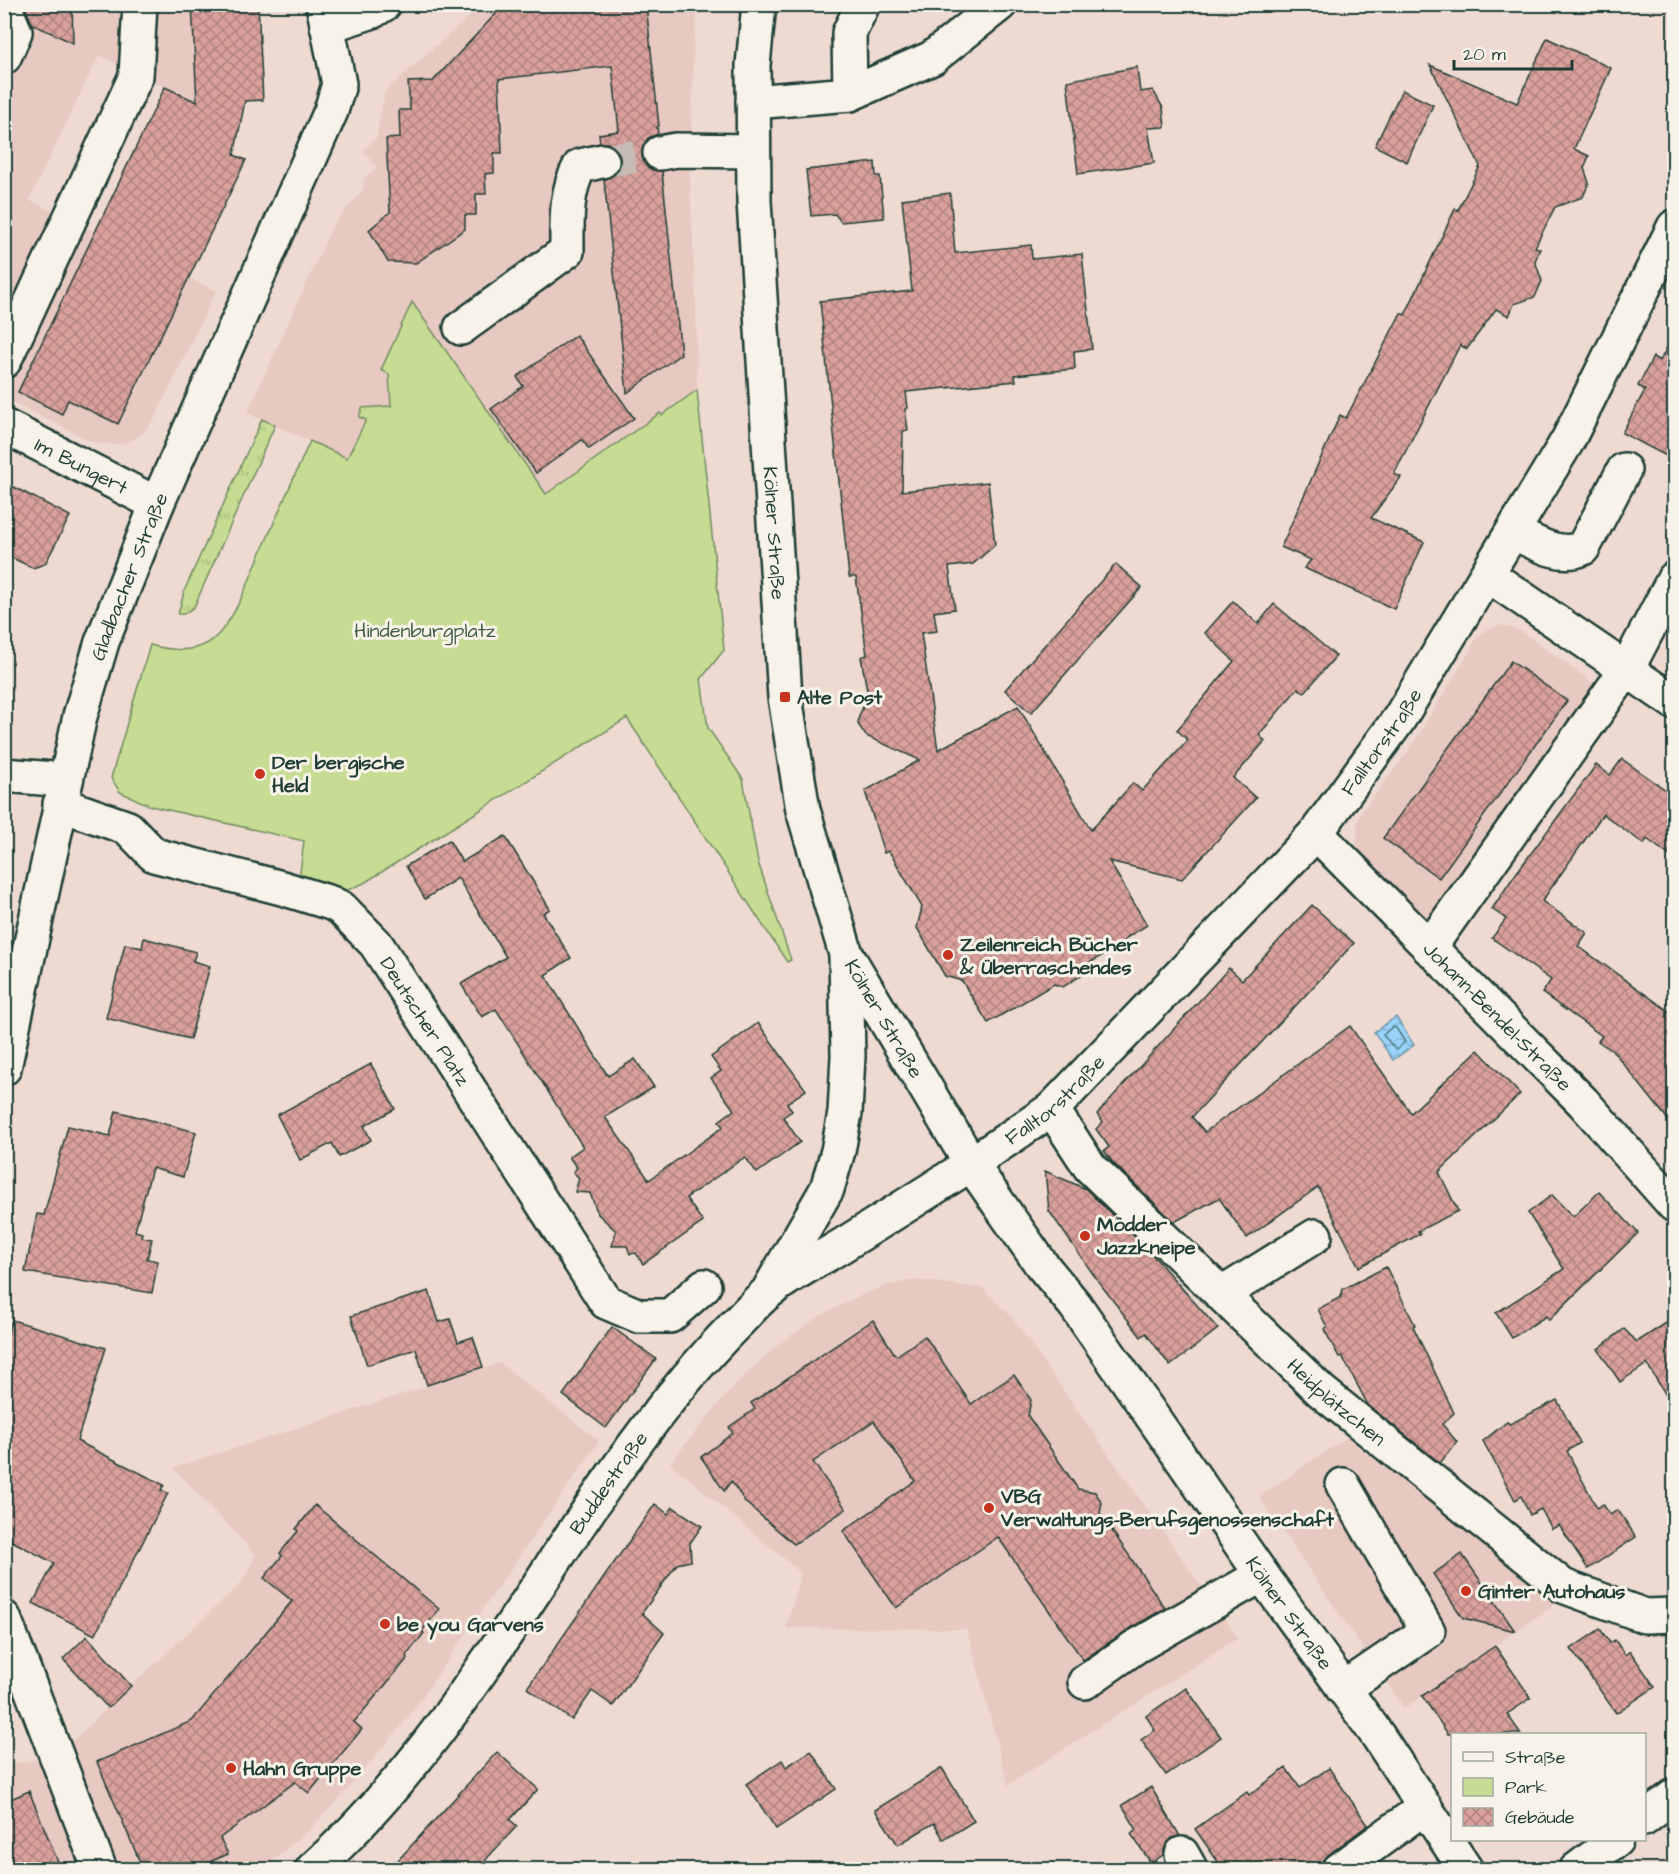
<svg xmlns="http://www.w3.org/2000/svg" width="1679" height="1874" viewBox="0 0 1679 1874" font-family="'Architects Daughter',sans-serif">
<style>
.built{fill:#e8c9c1}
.grass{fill:url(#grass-tufts);stroke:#728c63;stroke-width:1.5}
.park{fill:#c6dc92;stroke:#728c63;stroke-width:1.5}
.water{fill:url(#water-waves);stroke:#6897aa;stroke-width:1.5}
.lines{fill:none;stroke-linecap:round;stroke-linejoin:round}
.shore{stroke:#507983;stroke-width:1.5}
.building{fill:url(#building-cross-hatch);stroke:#1f3d34;stroke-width:1.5}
.minor-tunnel{stroke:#c5bbb2;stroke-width:33;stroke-dasharray:33 16;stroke-linecap:butt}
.minor-casing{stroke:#1f3d34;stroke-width:38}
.major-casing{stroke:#1f3d34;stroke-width:38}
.minor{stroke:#f7f3e8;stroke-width:33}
.major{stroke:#f7f3e8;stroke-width:33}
.poi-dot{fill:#c8321e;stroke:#f7f3e8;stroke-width:2}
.labels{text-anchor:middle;stroke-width:6;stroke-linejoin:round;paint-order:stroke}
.street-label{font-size:20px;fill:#1f3d34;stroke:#f7f3e8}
.park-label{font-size:20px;fill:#405d47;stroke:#f7f3e8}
.poi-label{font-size:20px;font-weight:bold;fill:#1f3d34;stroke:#f7f3e8;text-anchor:start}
</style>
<defs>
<pattern id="grass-tufts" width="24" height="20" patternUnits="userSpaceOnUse" patternTransform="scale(1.5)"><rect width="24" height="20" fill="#c6dc92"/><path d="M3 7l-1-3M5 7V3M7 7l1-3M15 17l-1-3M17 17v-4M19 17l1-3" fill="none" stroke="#aabe7e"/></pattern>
<pattern id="water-waves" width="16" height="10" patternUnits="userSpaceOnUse" patternTransform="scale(1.5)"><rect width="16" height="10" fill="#99d3f9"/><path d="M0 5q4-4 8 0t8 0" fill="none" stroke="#83b6d6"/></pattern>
<pattern id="building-cross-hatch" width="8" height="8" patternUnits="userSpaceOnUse" patternTransform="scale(1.5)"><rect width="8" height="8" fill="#daa09c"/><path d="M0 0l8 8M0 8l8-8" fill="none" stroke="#b08480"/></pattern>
</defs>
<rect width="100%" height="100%" fill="#eedad1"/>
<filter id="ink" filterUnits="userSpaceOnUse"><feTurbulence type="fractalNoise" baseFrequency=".0167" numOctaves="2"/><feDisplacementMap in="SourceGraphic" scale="12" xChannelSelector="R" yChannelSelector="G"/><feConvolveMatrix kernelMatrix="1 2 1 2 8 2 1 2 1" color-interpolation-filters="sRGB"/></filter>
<g filter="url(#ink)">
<g class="built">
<path d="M4 5H258L263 99 197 102 99 55 29 200 216 291 154 420 141 435 124 444 114 445 95 443 5 399Z"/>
<path d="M479 5H698L694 39 690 181 696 303 697 390 661 415 660 413 546 494 412 302 381 369 389 374 391 406 366 420 347 458 247 413 333 225 362 191 365 177 377 167 363 151 376 138 385 91 480 7Z"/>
<path d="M1501 625 1519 630 1609 694 1438 931 1363 859 1357 845V823L1363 810 1407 753 1464 661 1477 637 1487 629Z"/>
<path d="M916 1280 982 1288 1011 1316 1238 1638 1008 1785 967 1629 786 1628 801 1573 670 1463 725 1396 750 1370 781 1342 820 1316 857 1297 888 1285Z"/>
<path d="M500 1363 599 1441 407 1719 338 1800 311 1828 264 1869H118L65 1748 242 1582 256 1555 173 1468Z"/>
<path d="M1347 1437 1364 1452 1454 1516 1560 1601 1404 1708 1259 1497Z"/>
<path d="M42 1759 88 1869H5L4 1765Z"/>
</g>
<path class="grass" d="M262 419 275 425 194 607 184 614H178L185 589Z"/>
<path class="park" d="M412 302 546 494 660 413 662 415 697 390 724 650 701 679 708 728 743 779 758 862 791 960 787 962 627 718 364 883 343 892 299 880 304 841 151 806 120 792 111 778 150 645C169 650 190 653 208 643 235 626 252 571 265 543 280 509 295 475 310 441L347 458 366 420 359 417 362 408 391 406 389 374 381 370Z"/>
<path class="water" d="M1396 1017 1414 1045 1393 1060 1374 1032Z"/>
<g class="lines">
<path class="shore" d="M1392 1027 1396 1028 1405 1042 1396 1050 1383 1035Z"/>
</g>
<g class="building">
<path d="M24 4H72L73 43 32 24Z"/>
<path d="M192 4H258L263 100 245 101 234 155 246 160 118 424 68 400 62 414 18 392 165 87 197 102Z"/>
<path d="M505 4H646L659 126 657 127 658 134 648 138 643 146 642 156 646 166 653 170 662 171 681 354 627 393 604 180 615 174 620 166V157L615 148 608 143H600L599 134 619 131 612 66 499 79 502 153H494V173L485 174 486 194H476V215H465V229L416 263 388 262 369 230 390 212 386 139 400 138 399 110H410L408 82 433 81Z"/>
<path d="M1547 38 1611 68 1574 149 1589 156 1584 168 1589 183 1583 197 1555 207 1535 247 1540 249 1535 261 1542 281 1535 297 1514 304 1509 316 1496 309 1467 349 1460 345 1394 474 1401 477 1371 518 1424 542 1394 609 1304 568 1311 560 1281 547 1340 415 1346 418 1401 313 1405 315 1455 209 1458 210 1480 166 1430 65 1517 103Z"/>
<path d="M1137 67 1140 92 1153 90 1163 108 1165 127 1148 128 1154 163 1078 174 1067 81Z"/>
<path d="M1402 90 1433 105 1407 162 1375 146Z"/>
<path d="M875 162 876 176H880L884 218 841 222 835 214 811 216 806 170Z"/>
<path d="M950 193 955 253 1031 245 1032 259 1082 254 1092 349 1074 351 1075 369 1015 375 1016 381 906 392 908 408 905 409 908 430 903 431 902 491 988 482 995 545 973 564 949 567 955 609 934 612 937 631 921 633 938 750 1018 706 1091 830 1133 783 1142 791 1188 740 1177 730 1234 661 1205 633 1233 601 1258 624 1274 604 1336 656 1304 693 1298 688 1259 735 1265 741 1233 778 1256 798 1182 879 1109 861 1147 925 1126 938 1124 942 1088 964 1085 973 1063 987 1054 984 988 1023 962 981 945 976 917 928 922 907 889 851 884 853 865 791 920 760 866 736 858 724 859 716 868 696 861 657 867 655 856 577H849L820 301 912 291 902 199Z"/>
<path d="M1674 333V460L1622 433 1645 390 1638 386 1653 357 1660 361Z"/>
<path d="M576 335 634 418 589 449 582 440 536 473 491 409 523 386 517 377Z"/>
<path d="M4 482 70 516 45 564 33 568 4 554Z"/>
<path d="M1116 564 1142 587 1031 713 1005 690Z"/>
<path d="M1511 661 1567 701 1439 878 1383 838Z"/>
<path d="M1622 759 1674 796V859L1647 839 1644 844 1603 814 1542 901 1587 933 1578 946 1674 1015V1127L1614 1052 1598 1041 1602 1036 1542 993 1551 980 1492 938 1506 919 1492 909 1512 879 1596 765 1610 775Z"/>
<path d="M505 836 550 909 543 913 571 958 545 975 608 1076 635 1059 654 1087 605 1117 649 1180 723 1127 719 1121 734 1110 711 1078 721 1071 711 1057 758 1023 806 1090 787 1103 792 1111 783 1117 800 1142 757 1173 745 1157 686 1198 703 1222 643 1264 636 1253 630 1254 627 1246H612L616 1231 598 1214 590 1193 575 1192 579 1178 573 1172 577 1168 569 1157 583 1147 496 1009 482 1017 461 984 506 957 458 878 425 899 406 866 449 840 462 862Z"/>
<path d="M1312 905 1354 943 1192 1117 1205 1132 1350 1026 1411 1113 1478 1050 1520 1094 1439 1172 1458 1211 1418 1231 1420 1234 1359 1267 1318 1187 1247 1238 1219 1198 1174 1222 1113 1163 1104 1151 1109 1147 1096 1129 1103 1122 1097 1114 1229 968 1242 980Z"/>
<path d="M144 938 196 952 193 961 210 966 190 1039 106 1018 125 944 142 948Z"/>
<path d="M371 1064 395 1109 364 1126 371 1140 339 1157 332 1143 300 1160 277 1115Z"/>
<path d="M116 1111 196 1132 183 1177 152 1168 135 1231 142 1233 141 1237 152 1239 147 1259 158 1261 152 1293 25 1272 37 1214 44 1215 68 1126 110 1136Z"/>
<path d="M1045 1171 1086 1189 1149 1251 1218 1329 1170 1366 1146 1333 1141 1337 1098 1281 1049 1211Z"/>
<path d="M1599 1192 1638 1233 1549 1320 1546 1316 1512 1338 1496 1313 1564 1269 1528 1213 1552 1195 1573 1217Z"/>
<path d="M1386 1267 1415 1325 1413 1326 1454 1413 1442 1424 1457 1442 1440 1463 1368 1405 1342 1356 1339 1357 1324 1329 1327 1327 1318 1309 1341 1297 1343 1289Z"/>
<path d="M429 1291 439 1322 450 1319 458 1342 473 1337 483 1367 427 1385 416 1349 367 1365 351 1316Z"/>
<path d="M1674 1318V1408L1647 1364 1620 1382 1598 1349 1624 1329 1637 1342Z"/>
<path d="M12 1320 106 1348 77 1441 164 1485 161 1490 168 1493 95 1635 33 1603 54 1563 4 1537V1344Z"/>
<path d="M873 1320 896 1356 925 1336 971 1404 1014 1375 1031 1400 1028 1416 1078 1489 1095 1492 1102 1503 1100 1513 1165 1608 1126 1631 1083 1660 998 1537 896 1608 843 1531 915 1481 874 1421 813 1462 846 1509 794 1544 746 1503 731 1481 724 1491 701 1457 733 1433 729 1427 755 1409 751 1403Z"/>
<path d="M612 1327 656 1359 606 1428 563 1395Z"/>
<path d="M1557 1400 1580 1443 1567 1451 1597 1508 1603 1504 1610 1515 1618 1510 1636 1537 1588 1569 1559 1525 1552 1529 1541 1509 1530 1515 1521 1496 1515 1500 1483 1441 1507 1422 1510 1424Z"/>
<path d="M655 1504 668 1514 673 1507 702 1526 690 1543 691 1561 677 1564 642 1613 664 1633 613 1706 592 1691 572 1720 527 1688Z"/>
<path d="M315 1505 439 1609 422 1631 424 1633 406 1656 408 1658 354 1722 362 1729 309 1793 295 1782 220 1838 228 1854 193 1869H143L97 1762 192 1721 292 1601 264 1578 282 1556 280 1553 298 1531 296 1529Z"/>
<path d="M1462 1554 1515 1631 1463 1618 1433 1574Z"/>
<path d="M1600 1629 1610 1643 1615 1640 1625 1655 1630 1651 1655 1687 1616 1713 1571 1649Z"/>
<path d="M87 1636 131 1686 108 1708 63 1659Z"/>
<path d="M1495 1646 1531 1698 1507 1714 1521 1734H1448L1422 1696Z"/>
<path d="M1186 1688 1221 1737 1166 1775 1141 1740 1155 1730 1146 1716Z"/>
<path d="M811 1751 836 1789 776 1829 746 1784 782 1760 786 1767Z"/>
<path d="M497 1752 538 1789 510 1820 517 1826 477 1869H390Z"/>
<path d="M942 1768 974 1821 944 1840 934 1823 898 1845 875 1810Z"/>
<path d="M1286 1768 1300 1788 1329 1768 1368 1825 1328 1855 1322 1863 1312 1869H1223L1195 1829 1247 1792 1249 1795Z"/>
<path d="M1151 1787 1180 1836 1172 1838 1166 1845 1163 1855 1151 1863 1131 1834 1137 1830 1122 1805Z"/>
<path d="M29 1791 61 1869H4V1802Z"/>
</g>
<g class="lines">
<path class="minor-tunnel" d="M602 161 660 153"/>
<g class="minor-casing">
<g id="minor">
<path d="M4 6 15 32 4 57"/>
<path d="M327 26 373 11 384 4"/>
<path d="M850 94 932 58 1000 4"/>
<path d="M753 102 850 94 849 33 863 4"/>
<path d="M660 153 676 150 753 151"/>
<path d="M461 328 567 251C567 222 565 192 580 166L602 161"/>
<path d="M4 361 136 76 140 4"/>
<path id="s1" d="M4 426 157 504"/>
<path d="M1513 532C1534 542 1560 559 1583 548L1624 470"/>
<path d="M1488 575 1674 702"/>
<path d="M4 775 66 780"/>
<path id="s2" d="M60 804 128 828 154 855 282 888 331 903 341 908 376 944 606 1302 639 1316H670L704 1286"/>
<path id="s3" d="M1316 833 1583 1102 1674 1205"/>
<path d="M1429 948 1627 669 1674 579"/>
<path id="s4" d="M4 1068 80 716 102 642 157 504 331 111 339 84 323 4"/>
<path id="s5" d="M1052 1109 1090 1167 1321 1391 1563 1586 1645 1616 1674 1615"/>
<path id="s6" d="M971 1164 1052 1109 1316 833 1399 719 1568 440 1674 227"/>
<path d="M1222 1294 1315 1236"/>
<path d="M4 1618 100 1870"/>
<path d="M1085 1682 1135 1647 1262 1575"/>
<path d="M1343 1689 1428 1631 1343 1485"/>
<path d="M1644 1819 1674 1796"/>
<path d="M1182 1854 1191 1870"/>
<path d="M1339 1870 1425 1807"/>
<path d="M1576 1870 1616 1840"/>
</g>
</g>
<g class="major-casing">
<g id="major">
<path id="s7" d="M759 4 753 65 754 201 785 697 803 810 846 954 971 1164 1041 1264 1075 1305 1262 1575 1378 1736 1466 1870"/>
<path d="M770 1288 827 1189 838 1151 845 1113 848 1056 846 955"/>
<path id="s8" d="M312 1870C486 1715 574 1488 736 1324 746 1314 756 1302 767 1293 790 1274 821 1259 846 1243 888 1217 929 1191 971 1164"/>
</g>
</g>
<use href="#minor" class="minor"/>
<use href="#major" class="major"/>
</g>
</g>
<g class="poi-dot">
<rect x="779" y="691" width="12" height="12" rx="3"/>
<circle cx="260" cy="774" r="6"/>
<circle cx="948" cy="955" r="6"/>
<circle cx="1085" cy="1236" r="6"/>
<circle cx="989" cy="1508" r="6"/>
<circle cx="1466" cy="1591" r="6"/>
<circle cx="385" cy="1624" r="6"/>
<circle cx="231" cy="1768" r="6"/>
</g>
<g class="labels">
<g class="street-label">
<text dy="7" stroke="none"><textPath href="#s1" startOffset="87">Im Bungert</textPath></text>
<text dy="7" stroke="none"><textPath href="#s7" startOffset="530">Kölner Straße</textPath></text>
<text dy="7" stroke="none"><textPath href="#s4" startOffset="508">Gladbacher Straße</textPath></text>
<text dy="7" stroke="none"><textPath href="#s6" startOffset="592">Falltorstraße</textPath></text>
<text dy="7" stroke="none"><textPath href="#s7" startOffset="1034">Kölner Straße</textPath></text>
<text dy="7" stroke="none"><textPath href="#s3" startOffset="258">Johann-Bendel-Straße</textPath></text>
<text dy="7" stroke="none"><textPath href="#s2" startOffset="446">Deutscher Platz</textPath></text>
<text dy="7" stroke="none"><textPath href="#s6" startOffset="106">Falltorstraße</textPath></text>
<text dy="7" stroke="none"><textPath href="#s5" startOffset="410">Heidplätzchen</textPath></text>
<text dy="7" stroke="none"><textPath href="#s8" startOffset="489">Buddestraße</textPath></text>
<text dy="7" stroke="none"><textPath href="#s7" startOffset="1754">Kölner Straße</textPath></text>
</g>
<g class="park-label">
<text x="425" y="637">Hindenburgplatz</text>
</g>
<g class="poi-label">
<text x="797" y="704">Alte Post</text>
<text x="272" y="769">Der bergische<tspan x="272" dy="23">Held</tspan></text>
<text x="960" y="951">Zeilenreich Bücher<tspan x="960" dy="23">&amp; Überraschendes</tspan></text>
<text x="1097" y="1231">Mödder<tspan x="1097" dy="23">Jazzkneipe</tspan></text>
<text x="1001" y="1503">VBG<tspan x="1001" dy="23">Verwaltungs-Berufsgenossenschaft</tspan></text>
<text x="1478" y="1598">Ginter Autohaus</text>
<text x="397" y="1631">be you Garvens</text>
<text x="243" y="1775">Hahn Gruppe</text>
</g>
</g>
<rect width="1679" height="1874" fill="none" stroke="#f7f3e8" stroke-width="24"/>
<rect x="12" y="12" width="1655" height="1850" fill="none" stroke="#1f3d34" stroke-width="2" filter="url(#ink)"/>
<rect x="1451" y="1733" width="195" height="108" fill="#f7f3e8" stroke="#a1aaa0" stroke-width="1.5"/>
<rect x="1463" y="1752" width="30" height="9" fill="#f7f3e8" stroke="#a1aaa0" stroke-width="1.5"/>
<text x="1505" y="1763" font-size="18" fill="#1f3d34">Straße</text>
<rect x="1463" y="1778" width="30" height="18" fill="#c6dc92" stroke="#a1aaa0" stroke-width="1.5"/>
<text x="1505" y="1793" font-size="18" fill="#1f3d34">Park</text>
<rect x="1463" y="1808" width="30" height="18" fill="url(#building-cross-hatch)" stroke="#a1aaa0" stroke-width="1.5"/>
<text x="1505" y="1823" font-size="18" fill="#1f3d34">Gebäude</text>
<path d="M1454 60v9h118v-9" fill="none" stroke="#1f3d34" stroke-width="3"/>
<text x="1463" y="60" font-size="18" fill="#1f3d34" stroke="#f7f3e8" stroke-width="4.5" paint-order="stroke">20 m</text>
</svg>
